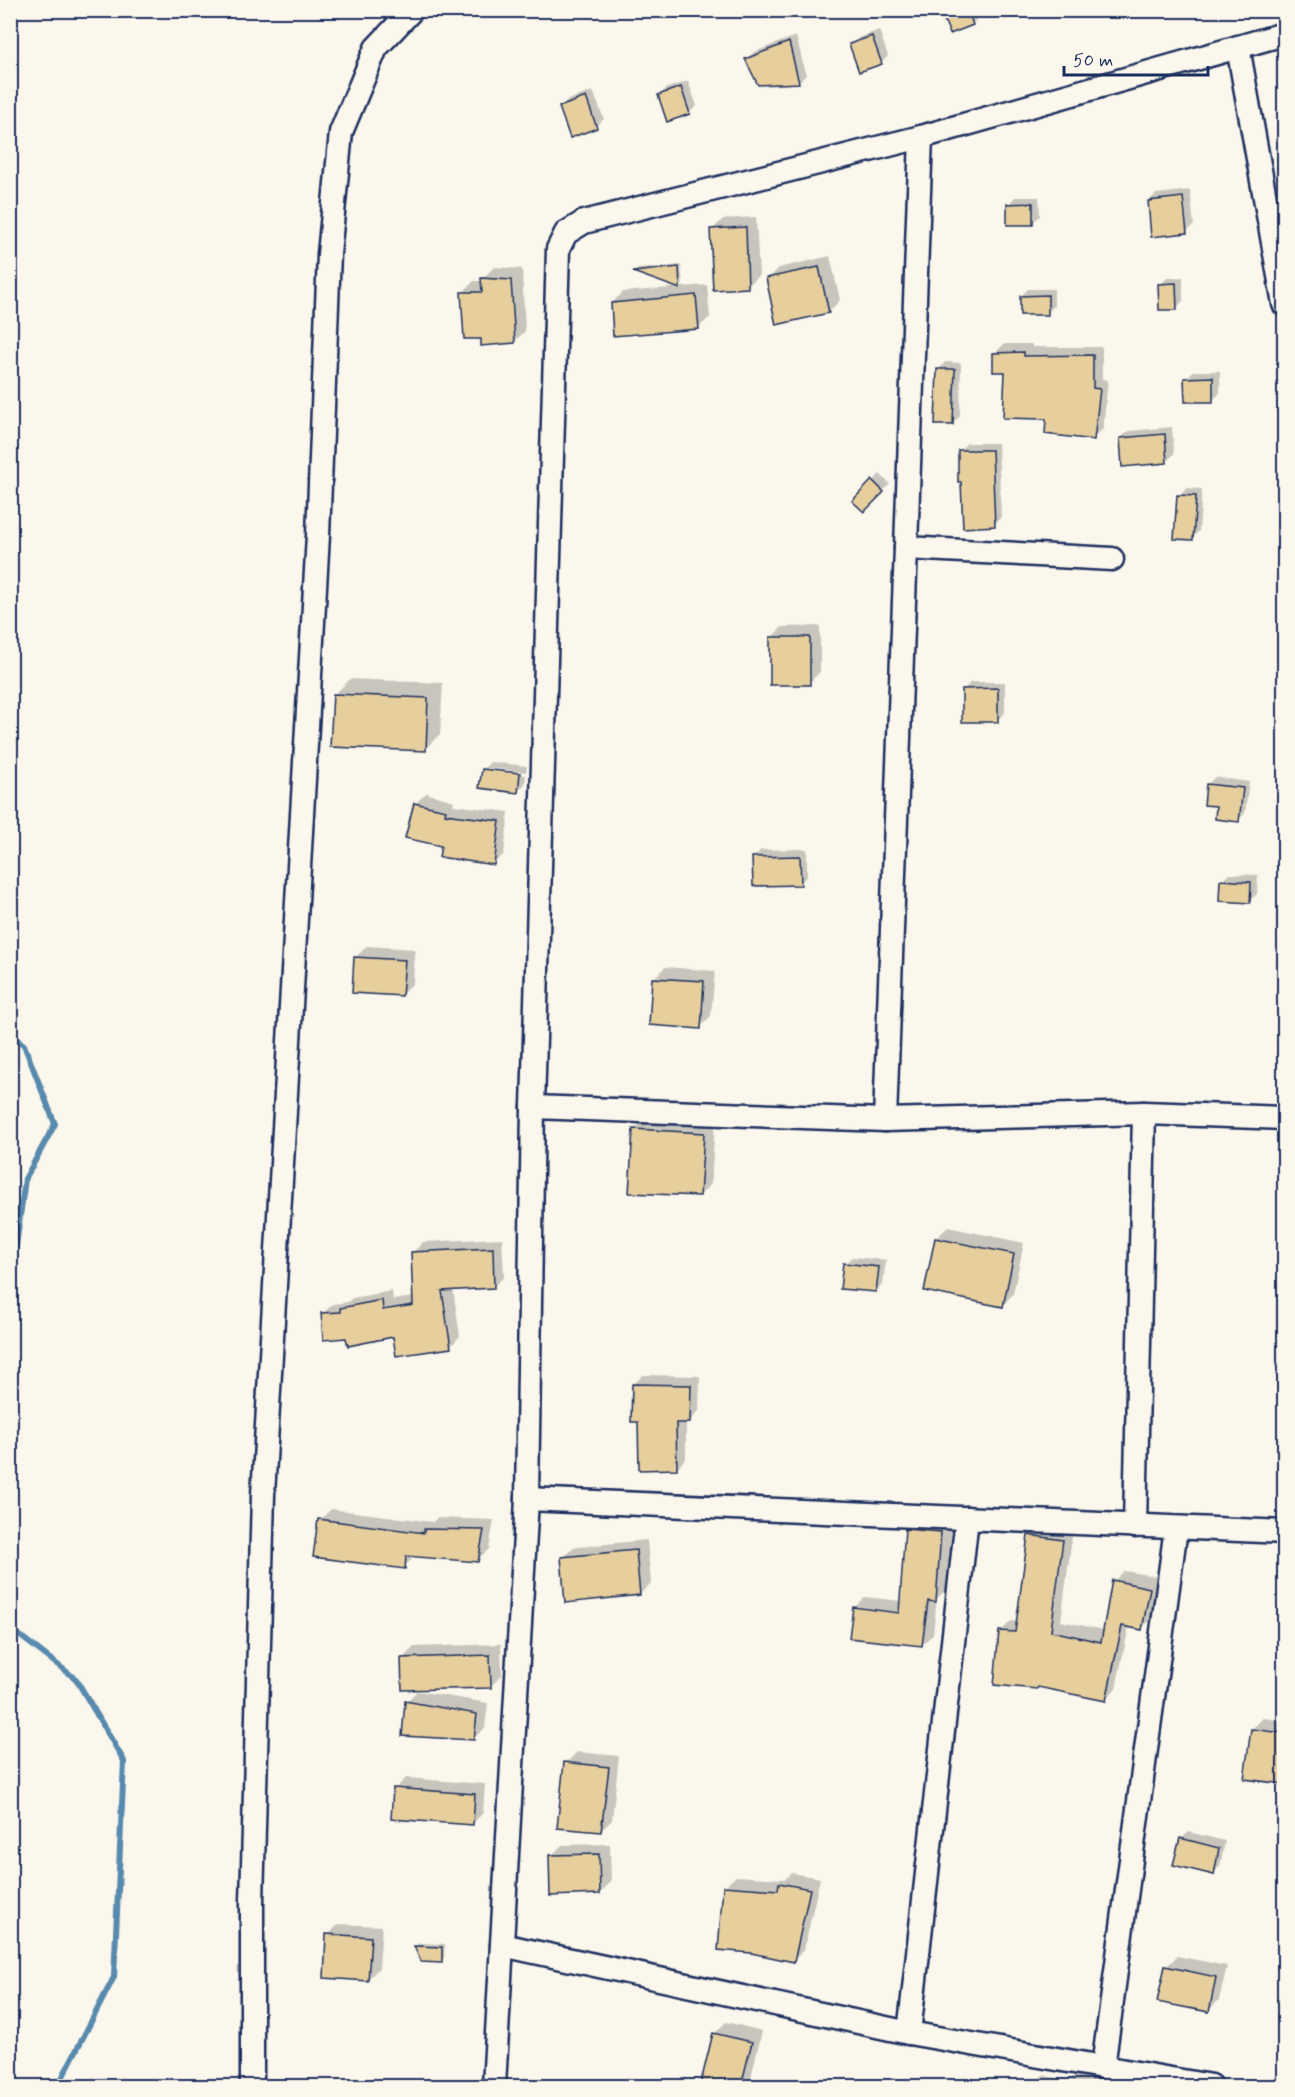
<svg xmlns="http://www.w3.org/2000/svg" width="1295" height="2097" viewBox="0 0 1295 2097" font-family="Mynerve,sans-serif">
<style>
.shadow{fill:#0003}
.lines{fill:none;stroke-linecap:round;stroke-linejoin:round}
.stream{stroke:#598aae;stroke-width:6}
.building{fill:#e7ce9d;stroke:#1b2f5e;stroke-width:1.5}
.street-casing{stroke:#1b2f5e;stroke-width:27}
.street{stroke:#fbf7ec;stroke-width:22}
</style>
<rect width="100%" height="100%" fill="#fbf7ec"/>
<filter id="ink" filterUnits="userSpaceOnUse"><feTurbulence type="fractalNoise" baseFrequency=".0167" numOctaves="2"/><feDisplacementMap in="SourceGraphic" scale="12" xChannelSelector="R" yChannelSelector="G"/><feConvolveMatrix kernelMatrix="1 2 1 2 8 2 1 2 1" color-interpolation-filters="sRGB"/></filter>
<g filter="url(#ink)">
<g class="shadow">
<path d="M942 10H978L980 16 973 23 950 32Z"/>
<path d="M1045 10H1069L1047 18Z"/>
<path d="M879 30 888 56 881 63 850 45 858 38Z"/>
<path d="M796 36 806 75 799 82 759 84 747 59 754 52Z"/>
<path d="M688 81 697 106 689 113 660 95 667 88Z"/>
<path d="M593 91 604 119 596 126 561 107 568 100Z"/>
<path d="M1190 190 1194 225 1186 232 1149 201 1156 194Z"/>
<path d="M1015 197H1039L1040 216 1032 223 1008 205Z"/>
<path d="M756 217 759 275 748 286 712 230 723 219Z"/>
<path d="M830 256 840 300 829 312 768 279 779 268Z"/>
<path d="M681 265 683 284 680 287 636 271 638 269Z"/>
<path d="M494 267 522 269 525 331 514 342 482 337 463 292 474 281H483V278Z"/>
<path d="M1183 277V301L1176 308 1160 285 1167 278Z"/>
<path d="M707 285 710 317 698 328 612 303 623 292Z"/>
<path d="M1028 289H1054V306L1047 313 1021 296Z"/>
<path d="M1004 344H1032V347H1102V379L1108 380 1103 429 1093 438 1048 418 1006 370 995 353Z"/>
<path d="M945 362 961 363 960 416 953 423 938 370Z"/>
<path d="M1193 371H1220V393L1213 400 1186 379Z"/>
<path d="M1172 427 1174 454 1167 461 1121 438 1129 431Z"/>
<path d="M967 443H998L1001 517 994 525 962 480 960 450Z"/>
<path d="M880 474 890 484 864 510 854 501Z"/>
<path d="M1186 488 1202 489 1199 531 1192 538 1179 495Z"/>
<path d="M820 626V672L809 683 771 638 782 627Z"/>
<path d="M350 679 443 683 440 734 425 749 335 694Z"/>
<path d="M971 682H1005V713L997 720 964 689Z"/>
<path d="M490 762 527 766 526 772 487 768V771L526 775 525 784 518 791 483 770Z"/>
<path d="M1215 777 1249 782 1245 813 1238 820 1208 784Z"/>
<path d="M426 793 454 801 453 805 509 812 504 854 494 863 443 845 407 837 416 803Z"/>
<path d="M807 849V876L800 883 754 857 761 850Z"/>
<path d="M1229 874 1258 875 1257 894 1249 901 1221 881Z"/>
<path d="M367 946 415 949 413 983 402 994 355 958Z"/>
<path d="M665 967 715 971 711 1016 700 1027 654 978Z"/>
<path d="M645 1118 715 1122 711 1184 700 1195 634 1130Z"/>
<path d="M948 1227 1024 1243 1013 1294 1002 1306 936 1238Z"/>
<path d="M502 1238 504 1277 493 1287 453 1289 460 1336 450 1347 395 1335 347 1336 322 1314 333 1304 348 1302 352 1298 392 1291 393 1300 414 1297 413 1252 423 1242Z"/>
<path d="M852 1257 886 1260 883 1284 876 1291 845 1264Z"/>
<path d="M643 1375 700 1376 699 1411 690 1421H686V1458L677 1468 640 1421 633 1385Z"/>
<path d="M331 1509 433 1522 437 1518 494 1520 489 1549 477 1560 415 1556 404 1567 320 1520Z"/>
<path d="M918 1519 952 1521 947 1589 937 1598 933 1634 922 1645 854 1608 865 1597 901 1601 907 1530Z"/>
<path d="M1040 1526 1073 1530 1061 1621 1104 1630 1114 1581 1124 1571 1160 1577 1152 1618 1141 1629 1129 1626 1116 1688 1106 1699 1001 1631 1011 1621 1018 1622 1029 1536Z"/>
<path d="M647 1540 651 1583 640 1594 562 1558 574 1547Z"/>
<path d="M501 1644 502 1675 491 1686 403 1658 414 1647Z"/>
<path d="M417 1691 488 1703 485 1728 473 1739 406 1702Z"/>
<path d="M1263 1718 1284 1721V1783L1245 1778 1252 1729Z"/>
<path d="M577 1752 619 1756 612 1820 601 1831 566 1763Z"/>
<path d="M406 1778 485 1784 483 1813 472 1824 395 1789Z"/>
<path d="M1189 1832 1225 1841 1220 1866 1213 1873 1181 1839Z"/>
<path d="M610 1844 611 1882 600 1893 551 1856 562 1845Z"/>
<path d="M792 1873 820 1878 804 1950 793 1961 724 1887 736 1876 785 1879Z"/>
<path d="M339 1924 382 1926 379 1968 368 1979 328 1935Z"/>
<path d="M419 1943 445 1944 444 1958 441 1961 416 1946Z"/>
<path d="M1177 1956 1227 1966 1219 2000 1208 2011 1166 1967Z"/>
<path d="M726 2022 762 2031 749 2086H702L714 2034Z"/>
<path d="M1080 2069 1118 2077 1115 2086H1032L1043 2075 1069 2081Z"/>
</g>
<g class="lines">
<g class="stream">
<path d="M10 1034 24 1045 55 1124 25 1179 10 1290"/>
<path d="M10 1628 76 1679 124 1761 114 1977 58 2086"/>
</g>
</g>
<g class="building">
<path d="M940 10H968L973 25 950 34Z"/>
<path d="M872 36 882 64 859 72 849 44Z"/>
<path d="M789 42 799 83 758 85 745 59Z"/>
<path d="M681 87 690 114 667 122 658 95Z"/>
<path d="M586 97 597 128 570 138 559 107Z"/>
<path d="M1183 197 1187 233 1151 237 1148 201Z"/>
<path d="M1033 203V225H1007V204Z"/>
<path d="M746 227 748 288 713 290 710 229Z"/>
<path d="M679 267 680 289 633 272Z"/>
<path d="M819 267 829 313 776 325 766 278Z"/>
<path d="M481 278 511 280 515 343 481 346V339H464L461 292H482Z"/>
<path d="M1176 283 1177 310H1159L1158 284Z"/>
<path d="M696 295 699 329 613 336 611 303Z"/>
<path d="M1048 295V315H1020V296Z"/>
<path d="M1024 352V356L1093 355V388L1100 389 1094 440 1045 434 1046 419 1003 418 1005 372H993V353Z"/>
<path d="M937 369H955L953 425H935Z"/>
<path d="M1213 377V402H1185L1184 378Z"/>
<path d="M1165 434 1167 463 1122 467 1120 438Z"/>
<path d="M958 450H992L995 526 963 528 961 482H958Z"/>
<path d="M872 480 884 492 864 512 852 501Z"/>
<path d="M1177 495 1196 496 1193 540 1174 539Z"/>
<rect x="770" y="637" width="40" height="48"/>
<path d="M998 688V722H962V689Z"/>
<path d="M333 694 428 698 426 751 330 747Z"/>
<path d="M482 769 520 773 518 793 479 788Z"/>
<path d="M1206 784 1243 788 1239 822 1215 819 1216 806 1204 805Z"/>
<path d="M414 803 446 810 445 814 500 821 494 865 439 857 441 846 405 838Z"/>
<path d="M800 856 801 885 753 886 752 857Z"/>
<path d="M1220 880 1251 882 1250 903 1219 901Z"/>
<path d="M354 957 405 960 402 996 352 993Z"/>
<path d="M652 978 704 981 701 1029 649 1025Z"/>
<path d="M633 1129 704 1133 700 1196 629 1193Z"/>
<path d="M935 1238 1014 1254 1003 1307 924 1291Z"/>
<path d="M493 1248 494 1288 442 1291 451 1348 396 1356 393 1337 348 1346 346 1338 323 1340 321 1313 341 1312 340 1308 382 1300 383 1310 413 1305 411 1252Z"/>
<path d="M843 1263 879 1267 876 1292 840 1289Z"/>
<path d="M632 1384 691 1385 690 1423H676L677 1469 639 1470 638 1422H631Z"/>
<path d="M318 1519 424 1533V1529L484 1530 478 1562 406 1556 405 1569 313 1557Z"/>
<path d="M905 1529 941 1532 936 1602 928 1601 922 1646 849 1638 853 1607 899 1613Z"/>
<path d="M1028 1535 1063 1540 1051 1631 1101 1642 1112 1580 1150 1588 1142 1630 1122 1626 1106 1701 1038 1687 1037 1689 994 1685 999 1631 1015 1632Z"/>
<path d="M636 1550 640 1595 565 1603 561 1557Z"/>
<path d="M490 1655 491 1688 402 1690 401 1658Z"/>
<path d="M405 1701 477 1714 474 1740 402 1736Z"/>
<path d="M1251 1729 1284 1733V1784L1244 1779Z"/>
<path d="M564 1762 609 1767 601 1832 557 1828Z"/>
<path d="M393 1788 475 1794 473 1825 391 1819Z"/>
<path d="M1180 1838 1219 1848 1214 1875 1173 1865Z"/>
<path d="M599 1854 600 1894 550 1896 549 1855Z"/>
<path d="M779 1883 810 1889 794 1962 751 1953 718 1950 723 1886 778 1890Z"/>
<path d="M326 1934 371 1937 368 1981 324 1978Z"/>
<path d="M414 1946 442 1947V1963L421 1962Z"/>
<path d="M1165 1966 1216 1977 1209 2012 1157 2002Z"/>
<path d="M713 2033 752 2042 741 2086H700Z"/>
</g>
<g class="lines">
<g class="street-casing">
<g id="street">
<path d="M1238 47 1284 304"/>
<path d="M906 548 1112 559"/>
<path d="M533 1107 885 1120 1144 1113"/>
<path d="M885 1120 921 137"/>
<path d="M527 1499 1284 1532"/>
<path d="M1135 1526 1144 1113 1284 1118"/>
<path d="M502 1945 909 2033 1211 2086"/>
<path d="M909 2033 967 1518"/>
<path d="M1103 2067 1176 1528"/>
<path d="M252 2086V1902L263 1495 318 535 329 254 341 132 376 48 412 10"/>
<path d="M494 2086 527 1499 533 1107 558 249 566 233 584 222 921 137 1284 34"/>
</g>
</g>
<use href="#street" class="street"/>
</g>
</g>
<rect width="1295" height="2097" fill="none" stroke="#fbf7ec" stroke-width="36"/>
<rect x="18" y="18" width="1259" height="2061" fill="none" stroke="#1b2f5e" stroke-width="2" filter="url(#ink)"/>
<path d="M1064 66v9h144v-9" fill="none" stroke="#1b2f5e" stroke-width="3"/>
<text x="1073" y="66" font-size="18" fill="#1b2f5e" stroke="#fbf7ec" stroke-width="4.5" paint-order="stroke">50 m</text>
</svg>
